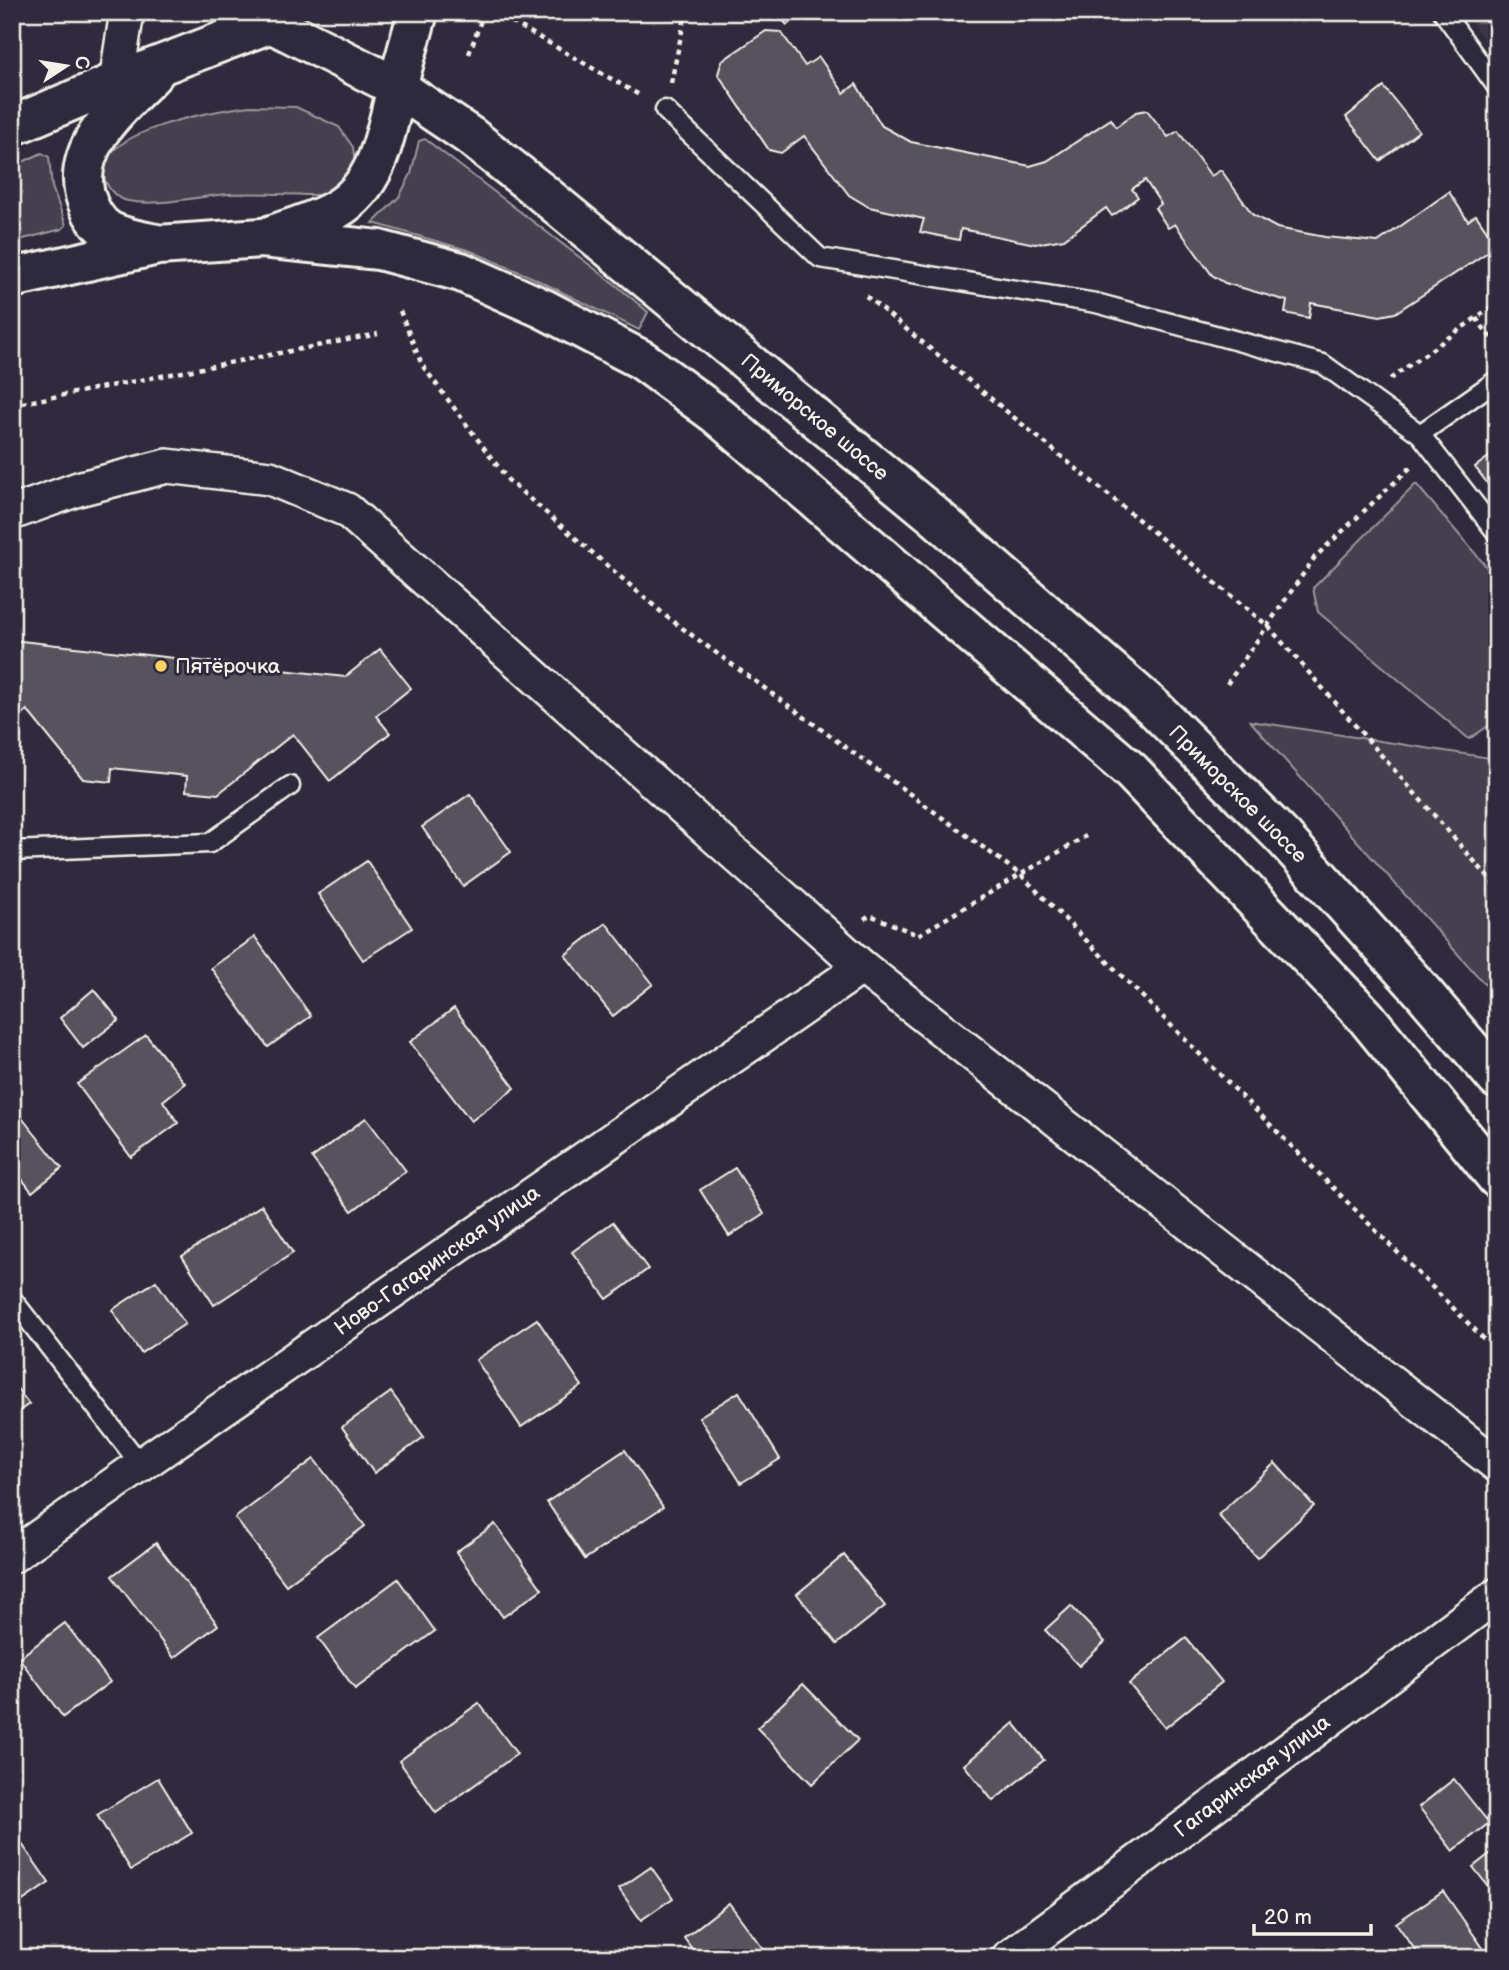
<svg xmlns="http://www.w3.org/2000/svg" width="1509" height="1970" viewBox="0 0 1509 1970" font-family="'Balsamiq Sans',sans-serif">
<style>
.built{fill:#3b3647}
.green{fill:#454050;stroke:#9c989c;stroke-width:2}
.building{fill:#56525f;stroke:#f4f1e8;stroke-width:2}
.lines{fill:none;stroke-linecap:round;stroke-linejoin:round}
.service-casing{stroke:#f4f1e8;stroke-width:23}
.minor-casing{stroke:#f4f1e8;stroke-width:38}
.secondary-casing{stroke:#f4f1e8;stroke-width:44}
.trunk-casing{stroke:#f4f1e8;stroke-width:44}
.path{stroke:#f4f1e8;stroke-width:4.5;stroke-dasharray:5 5;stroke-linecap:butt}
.service{stroke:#2f2a3d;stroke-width:18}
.minor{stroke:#2f2a3d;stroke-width:33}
.secondary{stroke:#2f2a3d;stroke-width:38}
.trunk{stroke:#2f2a3d;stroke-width:38}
.poi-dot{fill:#ffd166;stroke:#2f2a3d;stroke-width:2.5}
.labels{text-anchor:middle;stroke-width:6;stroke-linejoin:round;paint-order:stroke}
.street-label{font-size:21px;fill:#f4f1e8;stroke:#2f2a3d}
.poi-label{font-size:21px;fill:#f4f1e8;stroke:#2f2a3d;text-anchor:start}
</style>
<rect width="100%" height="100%" fill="#2f2a3d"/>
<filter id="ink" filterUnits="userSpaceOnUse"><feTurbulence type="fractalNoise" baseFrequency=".0143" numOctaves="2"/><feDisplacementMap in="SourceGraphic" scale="14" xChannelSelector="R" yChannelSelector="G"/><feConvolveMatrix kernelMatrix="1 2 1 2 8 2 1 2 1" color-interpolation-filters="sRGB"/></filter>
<g filter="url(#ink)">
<path class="built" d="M1464 12H1497V59Z"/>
<g class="green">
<path d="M250 106 296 107 339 127 353 147 355 163 335 193 321 195C290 195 259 192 229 194 198 196 158 207 128 201 117 199 109 190 105 180 87 131 220 110 250 106Z"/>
<path d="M425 139 616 285 648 312 639 330 531 277 471 251 373 223 399 197 411 174 419 141Z"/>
<path d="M42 153 49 157 52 187 66 225 62 229 12 242V167Z"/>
<path d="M1416 484 1497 579V720L1469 739 1318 612 1313 588Z"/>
<path d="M1250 721 1497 759V998Z"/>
</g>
<g class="building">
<path d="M776 12H817L808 19 803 12 787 25Z"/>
<path d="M766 31 781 32 805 66 819 57 844 93 856 84 882 126 911 142 1030 166 1047 161 1111 119 1116 127 1136 112 1147 110 1168 137 1178 131 1211 176 1221 170 1253 215 1277 228 1325 237 1378 242 1449 192 1468 221 1476 215 1497 246 1395 313 1380 316 1311 303 1309 318 1285 313 1287 301 1225 283 1212 275 1175 224 1168 228 1155 208 1161 204 1145 180 1132 189 1138 197 1121 210 1112 216 1106 208 1064 239 1035 244 961 229 959 240 920 232 924 219 869 207 849 195 804 136 781 153 769 150 718 74 722 61Z"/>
<path d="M1384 87 1419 131 1380 161 1346 117Z"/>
<path d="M1497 451V496L1475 467Z"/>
<path d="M12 640 345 677 380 649 411 688 376 716 390 733 330 781 293 734 218 794 186 791 187 776 112 768 111 782 83 779 27 710 12 723Z"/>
<path d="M470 794 511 852 463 886 422 827Z"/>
<path d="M367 861 412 928 363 960 318 894Z"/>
<path d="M606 923 653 984 613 1016 565 955Z"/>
<path d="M255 937 311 1016 268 1047 211 968Z"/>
<path d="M94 989 119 1020 83 1048 60 1018Z"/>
<path d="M454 1008 515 1088 471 1121 410 1042Z"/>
<path d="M146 1035 185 1083 163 1101 178 1123 131 1157 77 1084Z"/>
<path d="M18 1113 62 1168 32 1192 12 1166V1118Z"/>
<path d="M366 1118 406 1171 352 1211 312 1158Z"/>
<path d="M735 1168 764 1214 729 1236 700 1190Z"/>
<path d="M262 1205 293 1253 214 1305 182 1256Z"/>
<path d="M613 1222 648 1269 607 1299 572 1252Z"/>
<path d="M156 1281 185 1324 141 1353 112 1310Z"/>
<path d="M537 1319 582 1386 521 1427 476 1360Z"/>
<path d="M12 1382 29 1404 12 1416Z"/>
<path d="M391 1392 424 1437 374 1473 342 1427Z"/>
<path d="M739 1392 780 1459 741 1483 699 1417Z"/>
<path d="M625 1450 663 1507 585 1559 547 1502Z"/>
<path d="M314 1459 365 1526 286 1585 235 1518Z"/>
<path d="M1275 1463 1314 1506 1257 1558 1218 1515Z"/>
<path d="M495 1524 542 1589 503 1617 456 1552Z"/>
<path d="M156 1543 218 1625 174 1658 112 1576Z"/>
<path d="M844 1555 885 1606 837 1644 797 1594Z"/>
<path d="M398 1579 435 1631 355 1689 318 1638Z"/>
<path d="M1071 1606 1105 1642 1079 1666 1045 1630Z"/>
<path d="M65 1623 110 1682 63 1717 19 1658Z"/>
<path d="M1186 1638 1222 1682 1165 1728 1129 1684Z"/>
<path d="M803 1684 858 1740 812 1784 757 1728Z"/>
<path d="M479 1703 517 1754 436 1813 399 1761Z"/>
<path d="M1014 1723 1044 1760 993 1801 964 1765Z"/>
<path d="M158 1778 192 1833 131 1870 97 1815Z"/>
<path d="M1454 1779 1489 1823 1453 1851 1419 1807Z"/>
<path d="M22 1844 49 1883 12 1908V1851Z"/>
<path d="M1497 1848V1886L1491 1890 1473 1867Z"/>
<path d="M651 1867 673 1898 641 1920 619 1889Z"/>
<path d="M1443 1891 1490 1958H1421L1396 1923Z"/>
<path d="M729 1903 764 1950 754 1958H699L684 1938Z"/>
</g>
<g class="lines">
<g class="service-casing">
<g id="service">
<path d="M1443 12 1497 87"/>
<path d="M665 110 820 258 1096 303 1323 364 1420 434 1497 533"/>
<path d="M1420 434 1497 380"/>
<path d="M12 851 210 843 290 786"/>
<path d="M12 1299 141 1465"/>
</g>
</g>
<g class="minor-casing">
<g id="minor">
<path d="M116 82 127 12"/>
<path d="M12 513 78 489 167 466 270 478 347 510 862 967 1497 1465"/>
<path d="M12 1556 141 1465 862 967"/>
<path d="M1008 1958 1497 1595"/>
</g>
</g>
<g class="secondary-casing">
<path id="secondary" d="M397 87 418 12"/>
</g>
<g class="trunk-casing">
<g id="trunk">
<path d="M154 73C123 105 72 144 85 195 89 209 96 223 109 231 123 238 141 241 156 244"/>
<path d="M12 126 116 82 271 23 397 87 470 136 541 192 931 513 1154 708 1283 837 1421 990 1497 1079"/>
<path d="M272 235C294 227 317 221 337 209 380 184 386 130 397 87"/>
<path d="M12 278 158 245 262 238 379 250 461 272 544 309 642 360 717 415 1131 771 1365 1016 1497 1178"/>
</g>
</g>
<g class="path">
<path d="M495 12 641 96"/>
<path d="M469 54 484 12"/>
<path d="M671 83 686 12"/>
<path d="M866 296 1268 626 1497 887"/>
<path d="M400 311 422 365 508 480 667 617 1021 875 1497 1352"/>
<path d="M1476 318 1497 346"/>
<path d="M1390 379 1497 303"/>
<path d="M12 405 378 334"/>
<path d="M1227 684 1315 557 1411 467"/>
<path d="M864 919 870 915 918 935 1086 836"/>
</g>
<use href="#service" class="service"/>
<use href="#minor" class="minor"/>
<use href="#secondary" class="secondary"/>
<use href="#trunk" class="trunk"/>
</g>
</g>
<circle class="poi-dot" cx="161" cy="666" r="7"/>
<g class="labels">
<g class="street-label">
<text transform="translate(815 417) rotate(40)" y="7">Приморское шоссе</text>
<text transform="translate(1238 794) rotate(45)" y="7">Приморское шоссе</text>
<text transform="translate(437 1260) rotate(-35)" y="7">Ново-Гагаринская улица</text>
<text transform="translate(1252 1776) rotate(-37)" y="7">Гагаринская улица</text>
</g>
<g class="poi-label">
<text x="175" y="673">Пятёрочка</text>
</g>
</g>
<rect width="1509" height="1970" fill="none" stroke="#2f2a3d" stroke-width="42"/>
<rect x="21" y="21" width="1467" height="1928" fill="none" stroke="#f4f1e8" stroke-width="2.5" filter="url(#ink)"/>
<g transform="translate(66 66) rotate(78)" stroke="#2f2a3d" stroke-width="5" paint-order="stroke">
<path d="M0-5L12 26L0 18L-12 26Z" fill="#f4f1e8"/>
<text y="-10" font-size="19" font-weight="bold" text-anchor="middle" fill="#f4f1e8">С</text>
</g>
<path d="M1254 1924v10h117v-10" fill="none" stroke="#f4f1e8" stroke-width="3.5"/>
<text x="1264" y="1924" font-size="21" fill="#f4f1e8" stroke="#2f2a3d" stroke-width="5" paint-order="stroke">20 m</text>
</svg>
